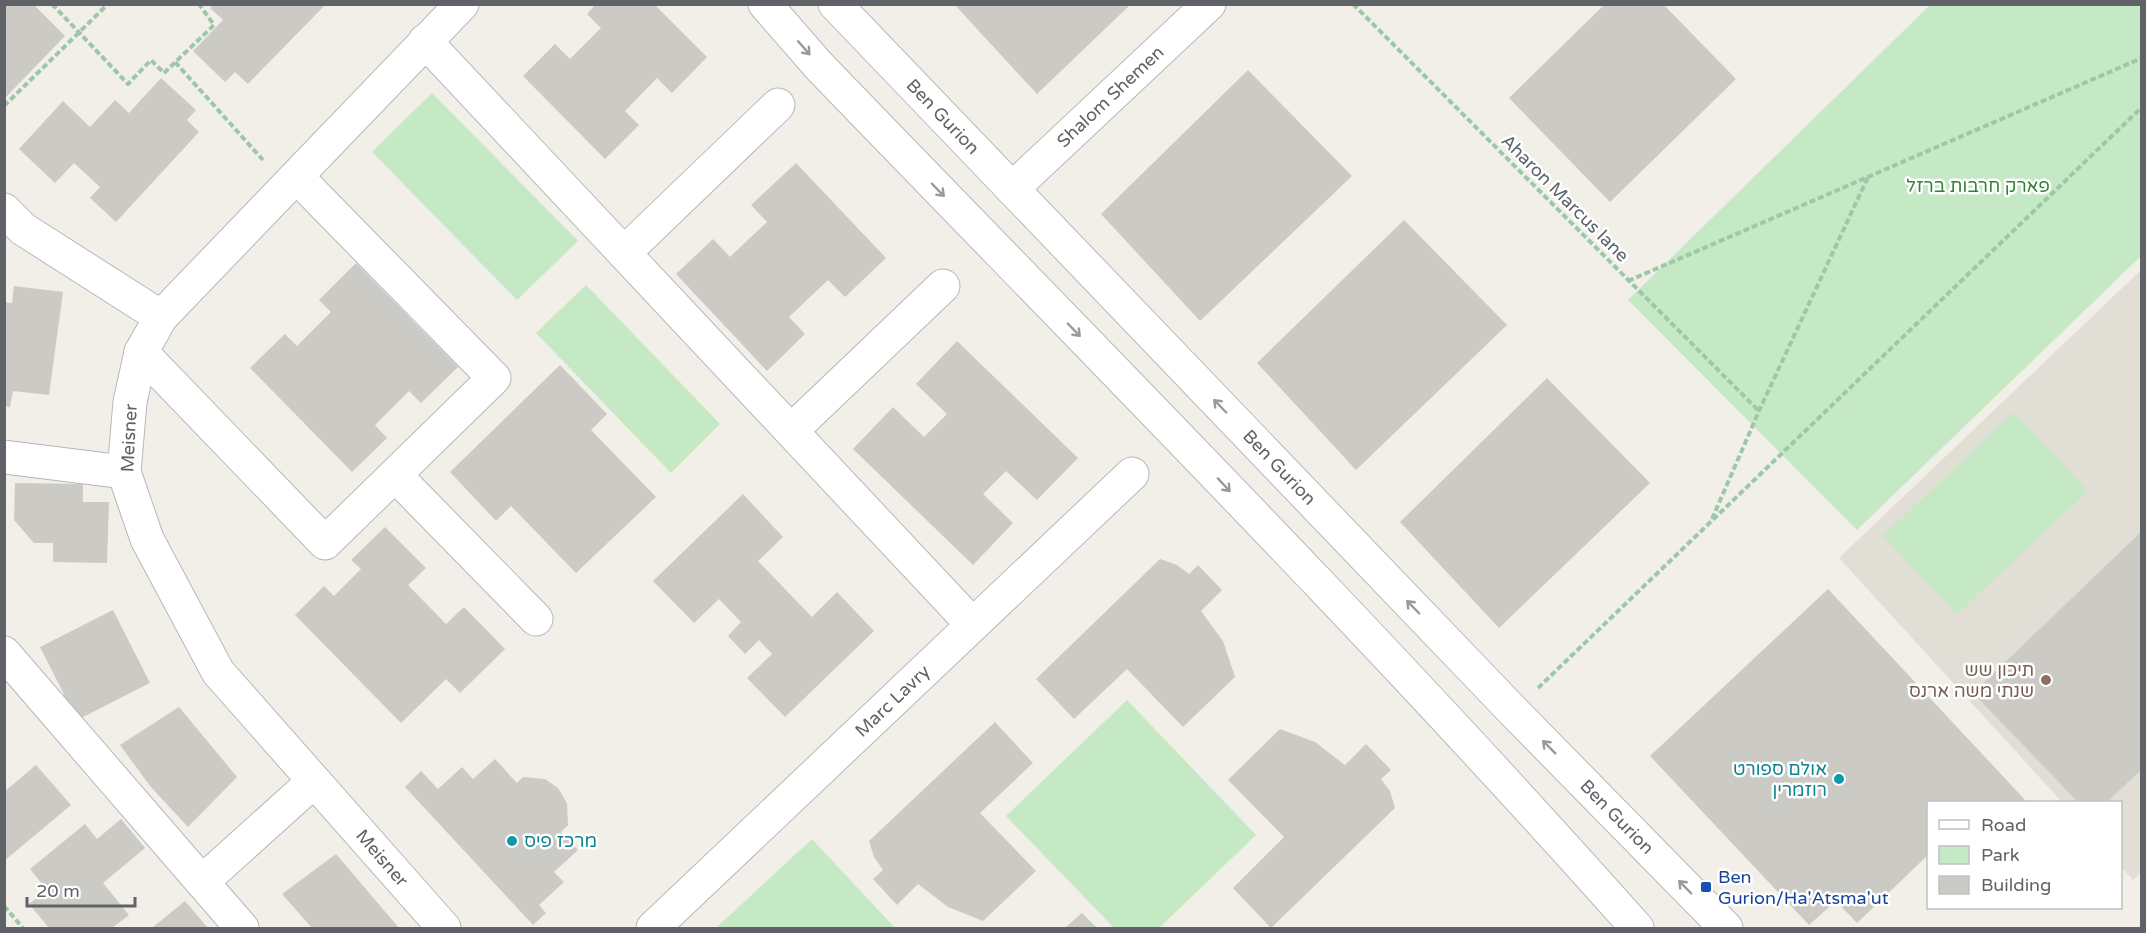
<svg xmlns="http://www.w3.org/2000/svg" width="2146" height="933" viewBox="0 0 2146 933" font-family="'Varela Round',Heebo,sans-serif">
<style>
.education{fill:#e1ded6}
.green{fill:#c5e8c5}
.building{fill:#cccac5}
.lines{fill:none;stroke-linecap:round;stroke-linejoin:round}
.minor-casing{stroke:#b5b8bc;stroke-width:35}
.path{stroke:#9cc7a9;stroke-width:4;stroke-dasharray:6 3;stroke-linecap:butt}
.minor{stroke:#fff;stroke-width:33}
.oneway{stroke:#979a9d}
.education-dot{fill:#8d6e63;stroke:#fff;stroke-width:2}
.culture-dot{fill:#0f9aa8;stroke:#fff;stroke-width:2}
.transit-dot{fill:#1a4fb4;stroke:#fff;stroke-width:2}
.labels{text-anchor:middle;stroke-width:5;stroke-linejoin:round;paint-order:stroke}
.street-label{font-size:18px;fill:#5f6368;stroke:#fff}
.park-label{font-size:18px;fill:#348238;stroke:#fff}
.education-label{font-size:18px;fill:#785e54;stroke:#fff;text-anchor:end}
.culture-label{font-size:18px;fill:#0d838f;stroke:#fff;text-anchor:end}
.transit-label{font-size:18px;fill:#164399;stroke:#fff;text-anchor:start}
</style>
<rect width="100%" height="100%" fill="#f1efe8"/>
<path class="education" d="M2141 270 2142 872 2133 880 2121 867 2120 802H2062L1839 558Z"/>
<g class="green">
<path d="M1931 4 2141 5V256L1857 530 1628 300Z"/>
<path d="M432 93 578 241 517 300 372 152Z"/>
<path d="M586 285 720 424 671 473 536 333Z"/>
<path d="M2014 412 2088 491 1957 614 1883 536Z"/>
<path d="M1127 700 1256 835 1159 928H1114L1006 816Z"/>
<path d="M812 839 895 928H716Z"/>
</g>
<g class="building">
<path d="M4 4H33L65 36 4 99Z"/>
<path d="M214 4H326L248 84 235 72 225 82 193 51 223 20 210 8Z"/>
<path d="M596 4H654L707 57 672 93 657 78 625 111 639 125 605 159 523 76 555 44 570 59 601 28 587 14Z"/>
<path d="M954 4H1131L1037 94Z"/>
<path d="M1605 4H1663L1736 79 1610 202 1509 98Z"/>
<path d="M1248 70 1352 176 1200 321 1101 214Z"/>
<path d="M161 78 196 110 187 120 199 132 116 222 90 198 100 187 74 163 55 183 19 149 63 101 90 127 115 100 129 113Z"/>
<path d="M796 163 886 258 845 297 828 280 789 317 805 334 767 371 676 274 713 239 730 257 767 222 751 205Z"/>
<path d="M1404 220 1507 325 1356 470 1257 363Z"/>
<path d="M356 263 458 367 421 403 409 391 375 425 387 438 352 472 250 368 285 334 297 346 331 312 319 300Z"/>
<path d="M14 286 63 292 49 395 13 391 10 407 4 406V302L12 303Z"/>
<path d="M957 341 1078 458 1037 500 1006 471 983 494 1013 523 973 565 853 449 893 407 924 437 947 414 916 384Z"/>
<path d="M560 365 607 414 591 430 656 497 576 573 511 506 496 521 450 472Z"/>
<path d="M1547 378 1650 483 1499 628 1400 522Z"/>
<path d="M15 483 83 484V502H109L107 563 53 562V543H34L14 520Z"/>
<path d="M743 494 783 537 758 561 812 617 837 592 874 631 785 717 747 678 772 654 759 640 745 654 728 636 741 622 719 599 694 623 653 581Z"/>
<path d="M385 527 426 568 408 585 446 624 464 607 505 649 460 693 446 679 401 723 295 615 324 586 334 596 361 569 351 560Z"/>
<path d="M2142 531V769L2107 802H2078L1973 693Z"/>
<path d="M1160 559 1177 565 1189 574 1198 565 1222 590 1201 611 1223 641 1235 677 1183 727 1127 669 1074 719 1036 679Z"/>
<path d="M1828 589 2027 802H1928V855L1857 923 1836 901 1809 925 1650 756Z"/>
<path d="M113 610 150 683 77 720 40 647Z"/>
<path d="M179 707 237 777 188 827 150 786 120 745Z"/>
<path d="M995 722 1033 763 980 813 1036 871 983 921 948 907 918 884 897 905 873 879 883 870 874 857 869 841Z"/>
<path d="M1280 729 1315 742 1345 765 1366 744 1391 770 1381 779 1390 791 1395 808 1271 928 1233 888 1284 837 1228 780Z"/>
<path d="M495 759 517 783 523 777 545 779 558 788 567 803 568 825 561 832 578 850 554 872 564 882 539 905 546 913 533 925 405 787 421 771 438 789 462 767 473 779Z"/>
<path d="M36 765 71 805 4 861V792Z"/>
<path d="M121 819 145 848 103 883 129 915 112 928H49L29 904 47 890 30 869 85 824 97 839Z"/>
<path d="M336 854 399 928H312L282 894Z"/>
<path d="M185 901 208 928H152Z"/>
<path d="M1082 913 1097 928H1065Z"/>
</g>
<g class="lines">
<g class="minor-casing">
<g id="minor">
<path d="M765 4 819 66C1094 351 1374 632 1637 928"/>
<path id="s1" d="M835 4 1513 711 1726 928"/>
<path d="M425 41 972 624"/>
<path id="s2" d="M1012 189 1209 4"/>
<path d="M4 210 23 229 161 317"/>
<path d="M624 253 778 105"/>
<path d="M141 352 325 543 494 378 297 177"/>
<path d="M791 431 943 286"/>
<path d="M4 457 124 472"/>
<path d="M395 475 536 619"/>
<path d="M4 653 202 882"/>
<path d="M242 928 202 882 314 781"/>
<path d="M444 928 218 672 147 539 124 472 130 402 141 352 161 317 462 4"/>
<path id="s3" d="M653 928 1132 474"/>
</g>
</g>
<g class="path">
<path d="M52 4 128 84 151 60 164 73 214 25 199 4"/>
<path d="M1353 4 1759 411"/>
<path d="M175 62 263 160"/>
<path d="M4 106 108 4"/>
<path d="M1628 281 2142 58"/>
<path d="M1712 519 1759 411 1868 177"/>
<path d="M1538 688 2142 107"/>
<path d="M4 906 23 928"/>
</g>
<use href="#minor" class="minor"/>
</g>
<defs><path id="oneway-shaft" d="M-6 0H5M1.5-3L5.5 0L1.5 3" fill="none" stroke-width="1.6" stroke-linecap="round" stroke-linejoin="round" transform="scale(1.5)"/></defs>
<g class="oneway">
<use href="#oneway-shaft" transform="translate(804 48) rotate(49)"/>
<use href="#oneway-shaft" transform="translate(938 190) rotate(46)"/>
<use href="#oneway-shaft" transform="translate(1074 330) rotate(46)"/>
<use href="#oneway-shaft" transform="translate(1220 406) rotate(-134)"/>
<use href="#oneway-shaft" transform="translate(1224 485) rotate(47)"/>
<use href="#oneway-shaft" transform="translate(1413 607) rotate(-134)"/>
<use href="#oneway-shaft" transform="translate(1549 747) rotate(-135)"/>
<use href="#oneway-shaft" transform="translate(1685 887) rotate(-134)"/>
</g>
<circle class="education-dot" cx="2046" cy="680" r="6"/>
<g class="culture-dot">
<circle cx="1839" cy="779" r="6"/>
<circle cx="512" cy="841" r="6"/>
</g>
<rect class="transit-dot" x="1700" y="881" width="12" height="12" rx="3"/>
<g class="labels">
<g class="street-label">
<text dy="6" stroke="none"><textPath href="#s2" startOffset="135">Shalom Shemen</textPath></text>
<text dy="6" stroke="none"><textPath href="#s1" startOffset="156">Ben Gurion</textPath></text>
<text transform="translate(1565 198) rotate(45)" y="6">Aharon Marcus lane</text>
<text transform="translate(129 438) rotate(-87)" y="6">Meisner</text>
<text dy="6" stroke="none"><textPath href="#s1" startOffset="642">Ben Gurion</textPath></text>
<text dy="6" stroke="none"><textPath href="#s3" startOffset="330">Marc Lavry</textPath></text>
<text dy="6" stroke="none"><textPath href="#s1" startOffset="1128">Ben Gurion</textPath></text>
<text transform="translate(382 858) rotate(49)" y="6">Meisner</text>
</g>
<g class="park-label">
<text x="1978" y="192">פארק חרבות ברזל</text>
</g>
<g class="education-label">
<text x="2034" y="676">תיכון שש<tspan x="2034" dy="21">שנתי משה ארנס</tspan></text>
</g>
<g class="culture-label">
<text x="1827" y="775">אולם ספורט<tspan x="1827" dy="21">רוזמרין</tspan></text>
<text x="524" y="847" text-anchor="start">מרכז פיס</text>
</g>
<g class="transit-label">
<text x="1718" y="883">Ben<tspan x="1718" dy="21">Gurion/Ha'Atsma'ut</tspan></text>
</g>
</g>
<rect width="2146" height="933" fill="none" stroke="#5f6368" stroke-width="12"/>
<rect x="1927" y="801" width="195" height="108" fill="#ffffff" stroke="#bfc1c3" stroke-width="1.5"/>
<rect x="1939" y="820" width="30" height="9" fill="#ffffff" stroke="#bfc1c3" stroke-width="1.5"/>
<text x="1981" y="831" font-size="18" fill="#5f6368">Road</text>
<rect x="1939" y="846" width="30" height="18" fill="#c5e8c5" stroke="#bfc1c3" stroke-width="1.5"/>
<text x="1981" y="861" font-size="18" fill="#5f6368">Park</text>
<rect x="1939" y="876" width="30" height="18" fill="#cccac5" stroke="#bfc1c3" stroke-width="1.5"/>
<text x="1981" y="891" font-size="18" fill="#5f6368">Building</text>
<path d="M27 897v9h108v-9" fill="none" stroke="#5f6368" stroke-width="3"/>
<text x="36" y="897" font-size="18" fill="#5f6368" stroke="#ffffff" stroke-width="4.5" paint-order="stroke">20 m</text>
</svg>
